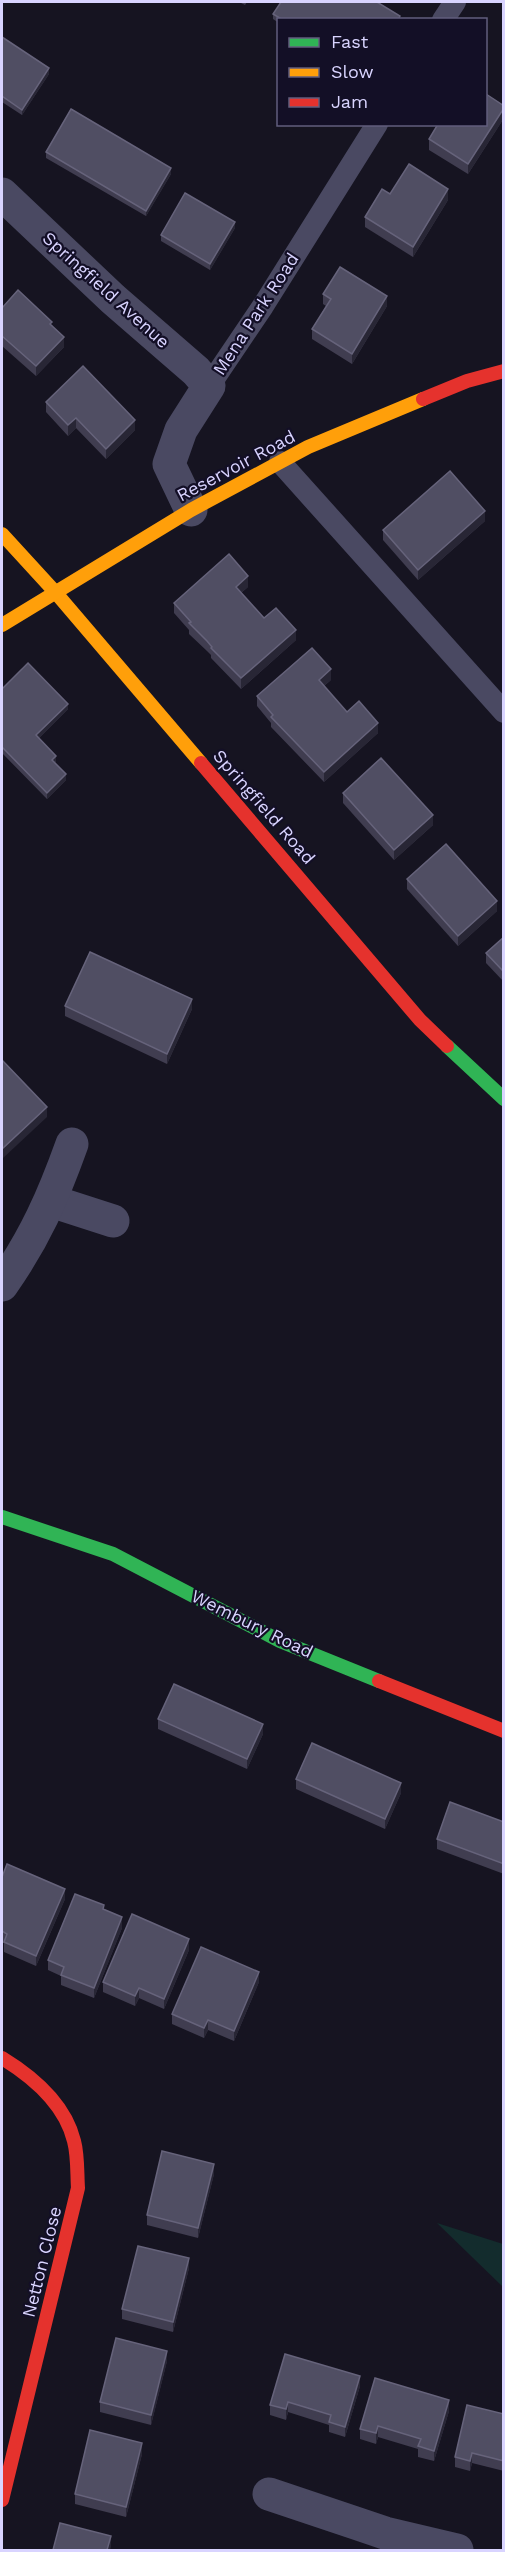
<svg xmlns="http://www.w3.org/2000/svg" width="505" height="2552" viewBox="0 0 505 2552" font-family="'Work Sans',sans-serif">
<style>
.green{fill:#132c2d}
.lines{fill:none;stroke-linecap:round;stroke-linejoin:round}
.lane{stroke:#4a4962;stroke-width:22}
.street{stroke:#4a4962;stroke-width:33}
.fast{stroke:#30b455;stroke-width:14}
.slow{stroke:#ff9f0a;stroke-width:14}
.jam{stroke:#e5322d;stroke-width:14}
.wall{fill:#403d50}
.shaded-wall{fill:#282635}
.building{fill:#504e63;stroke:#66637b;stroke-width:1.5}
.labels{text-anchor:middle;stroke-width:4.5;stroke-linejoin:round;paint-order:stroke}
.street-label{font-size:18px;fill:#d9d4ff;stroke:#130f26}
</style>
<rect width="100%" height="100%" fill="#161421"/>
<path class="green" d="M437 2223 503 2244V2287Z"/>
<g class="lines">
<g class="lane">
<path d="M443 20 455 2"/>
<path d="M209 386 263 306 377 124"/>
<path d="M280 462 504 712"/>
</g>
<g class="street">
<path d="M2 194 113 299 196 371 209 386 181 430 169 464 191 510"/>
<path d="M51 1201 113 1221"/>
<path d="M2 1285C35 1238 53 1197 72 1144"/>
<path d="M269 2494 385 2533 457 2550"/>
</g>
<g class="fast">
<path d="M447 1046 504 1099"/>
<path d="M2 1517 113 1554 280 1641 379 1681"/>
</g>
<g class="slow">
<path d="M2 534 56 593 201 763"/>
<path d="M2 625 191 510 308 447 423 399"/>
</g>
<g class="jam">
<path d="M423 399 467 381 504 371"/>
<path d="M201 763 420 1020 447 1046"/>
<path d="M379 1681 504 1731"/>
<path d="M2 2058C33 2077 65 2104 74 2141 78 2156 77 2173 78 2188L2 2500"/>
</g>
</g>
<g class="wall">
<path d="M239 2H247L245 5Z"/>
<path d="M273 14 400 20H279V23L273 19Z"/>
<path d="M2 37 49 74 22 115 2 102Z"/>
<path d="M504 106V118L468 174 429 150V139Z"/>
<path d="M46 152 171 174 146 216 46 158Z"/>
<path d="M390 194 448 200 413 257 365 227V217Z"/>
<path d="M235 228 210 270 161 241V235Z"/>
<path d="M323 294 387 306 352 364 312 339V329L326 306 323 304Z"/>
<path d="M2 308 52 325 64 347 36 376 2 346Z"/>
<path d="M46 402 135 430 106 459 76 428 68 436 46 412Z"/>
<path d="M485 521 418 580 383 540V530Z"/>
<path d="M248 587 241 593 264 618 296 640 241 689 211 658V655L207 651 189 634V630L174 613V603Z"/>
<path d="M331 680 324 686 347 712 378 733 324 782 271 727V723L257 706V696Z"/>
<path d="M2 689 68 709 39 738 56 761 55 763 66 780 47 799 2 753Z"/>
<path d="M343 793 433 825 394 860 343 803Z"/>
<path d="M407 879 497 911 458 946 407 889Z"/>
<path d="M504 937V982L486 963V953Z"/>
<path d="M65 1006 192 1009 167 1064 65 1016Z"/>
<path d="M158 1719 263 1734 247 1769 158 1729Z"/>
<path d="M296 1779 401 1793 385 1829 296 1789Z"/>
<path d="M504 1822V1874L437 1849V1839Z"/>
<path d="M2 1877 65 1899 36 1966 4 1952V1943L2 1942Z"/>
<path d="M104 1910 122 1928 94 1998 61 1985V1976L48 1970V1960Z"/>
<path d="M189 1950 164 2009 139 1998 135 2006 103 1992V1982Z"/>
<path d="M259 1982 234 2041 208 2030 204 2038 172 2024V2014Z"/>
<path d="M214 2174 198 2238 147 2225V2215Z"/>
<path d="M189 2268 173 2332 122 2319V2309Z"/>
<path d="M167 2361 151 2425 100 2412V2402Z"/>
<path d="M360 2386 345 2437 329 2432V2425L288 2412 286 2420 270 2415V2405Z"/>
<path d="M449 2411 434 2461 418 2457V2449L378 2437 376 2444 360 2439V2429Z"/>
<path d="M504 2414V2471L472 2463 470 2471 455 2467V2457Z"/>
<path d="M142 2454 126 2517 75 2504V2494Z"/>
</g>
<g class="shaded-wall">
<path d="M49 68V74L22 115V110Z"/>
<path d="M504 108V118L468 174V164Z"/>
<path d="M171 168V174L146 216V211Z"/>
<path d="M448 189V200L413 257V247Z"/>
<path d="M235 222V228L210 270V264Z"/>
<path d="M387 296V306L352 364V354Z"/>
<path d="M64 337V347L36 376V366Z"/>
<path d="M76 418V428L68 436V425Z"/>
<path d="M135 420V430L106 459V449Z"/>
<path d="M485 511V521L418 580V570Z"/>
<path d="M248 576V587L236 597V587Z"/>
<path d="M296 630V640L241 689V678Z"/>
<path d="M331 669V680L319 690V680Z"/>
<path d="M68 704V709L36 741V735Z"/>
<path d="M378 723V733L324 782V772Z"/>
<path d="M56 756V761L52 766V760Z"/>
<path d="M66 774V780L47 799V793Z"/>
<path d="M433 815V825L394 860V850Z"/>
<path d="M497 901V911L458 946V936Z"/>
<path d="M192 999V1009L167 1064V1054Z"/>
<path d="M47 1107V1117L2 1159V1149Z"/>
<path d="M263 1724V1734L247 1769V1759Z"/>
<path d="M401 1783V1793L385 1829V1819Z"/>
<path d="M65 1889V1899L36 1966V1956Z"/>
<path d="M122 1917V1928L94 1998V1988Z"/>
<path d="M189 1939V1950L164 2009V1999Z"/>
<path d="M259 1972V1982L234 2041V2031Z"/>
<path d="M139 1988V1998L135 2006V1996Z"/>
<path d="M208 2020V2030L204 2038V2028Z"/>
<path d="M214 2164V2174L198 2238V2228Z"/>
<path d="M189 2258V2268L173 2332V2322Z"/>
<path d="M167 2351V2361L151 2425V2415Z"/>
<path d="M360 2376V2386L345 2437V2427Z"/>
<path d="M449 2400V2411L434 2461V2451Z"/>
<path d="M288 2402V2412L286 2420V2409Z"/>
<path d="M378 2426V2437L376 2444V2433Z"/>
<path d="M142 2443V2454L126 2517V2507Z"/>
<path d="M472 2453V2463L470 2471V2461Z"/>
<path d="M111 2536V2547L110 2550H107Z"/>
</g>
<g class="building">
<path d="M281 2H377L400 16 398 20H283L273 14Z"/>
<path d="M2 37 49 68 22 110 2 96Z"/>
<path d="M486 94 504 106V108L468 164 429 139 438 124H486Z"/>
<path d="M71 109 171 168 146 211 46 152Z"/>
<path d="M409 164 448 189 413 247 365 217 382 189 390 194Z"/>
<path d="M185 193 235 222 210 264 161 235Z"/>
<path d="M340 267 387 296 352 354 312 329 331 299 323 294Z"/>
<path d="M18 290 52 322 50 324 64 337 36 366 2 336V308Z"/>
<path d="M83 366 135 420 106 449 76 418 68 425 46 402Z"/>
<path d="M450 471 485 511 418 570 383 530Z"/>
<path d="M229 554 248 576 236 587 264 618 276 608 296 630 241 678 211 648 212 647 207 641 189 623 191 622 174 603Z"/>
<path d="M312 648 331 669 319 680 347 712 359 701 378 723 324 772 271 717 273 715 257 696Z"/>
<path d="M28 663 68 704 36 735 56 756 52 760 66 774 47 793 2 747V689Z"/>
<path d="M381 758 433 815 394 850 343 793Z"/>
<path d="M446 844 497 901 458 936 407 879Z"/>
<path d="M504 937V972L486 953Z"/>
<path d="M90 952 192 999 167 1054 65 1006Z"/>
<path d="M2 1060 47 1107 2 1149Z"/>
<path d="M174 1684 263 1724 247 1759 158 1719Z"/>
<path d="M312 1743 401 1783 385 1819 296 1779Z"/>
<path d="M450 1802 504 1822V1864L437 1839Z"/>
<path d="M7 1864 65 1889 36 1956 4 1942 7 1934 2 1931V1877Z"/>
<path d="M75 1894 104 1905 103 1909 122 1917 94 1988 61 1975 64 1967 48 1960Z"/>
<path d="M132 1914 189 1939 164 1999 139 1988 135 1996 103 1982Z"/>
<path d="M201 1947 259 1972 234 2031 208 2020 204 2028 172 2014Z"/>
<path d="M162 2151 214 2164 198 2228 147 2215Z"/>
<path d="M138 2246 189 2258 173 2322 122 2309Z"/>
<path d="M116 2338 167 2351 151 2415 100 2402Z"/>
<path d="M285 2354 360 2376 345 2427 329 2422 331 2415 288 2402 286 2409 270 2405Z"/>
<path d="M375 2378 449 2400 434 2451 418 2446 421 2439 378 2426 376 2433 360 2429Z"/>
<path d="M467 2405 504 2414V2461L472 2453 470 2461 455 2457Z"/>
<path d="M90 2430 142 2443 126 2507 75 2494Z"/>
<path d="M60 2523 111 2536 107 2550H53Z"/>
</g>
<g class="labels">
<g class="street-label">
<text transform="translate(106 290) rotate(42)" y="6">Springfield Avenue</text>
<text transform="translate(256 314) rotate(-57)" y="6">Mena Park Road</text>
<text transform="translate(236 466) rotate(-28)" y="6">Reservoir Road</text>
<text transform="translate(264 807) rotate(49)" y="6">Springfield Road</text>
<text transform="translate(252 1624) rotate(26)" y="6">Wembury Road</text>
<text transform="translate(42 2262) rotate(-76)" y="6">Netton Close</text>
</g>
</g>
<rect width="505" height="2552" fill="none" stroke="#d9d4ff" stroke-width="6"/>
<rect x="277" y="18" width="210" height="108" fill="#130f26" stroke="#625e7d" stroke-width="1.5"/>
<rect x="289" y="38" width="30" height="9" fill="#30b455" stroke="#625e7d" stroke-width="1.5"/>
<text x="331" y="48" font-size="18" fill="#d9d4ff">Fast</text>
<rect x="289" y="68" width="30" height="9" fill="#ff9f0a" stroke="#625e7d" stroke-width="1.5"/>
<text x="331" y="78" font-size="18" fill="#d9d4ff">Slow</text>
<rect x="289" y="98" width="30" height="9" fill="#e5322d" stroke="#625e7d" stroke-width="1.5"/>
<text x="331" y="108" font-size="18" fill="#d9d4ff">Jam</text>
</svg>
